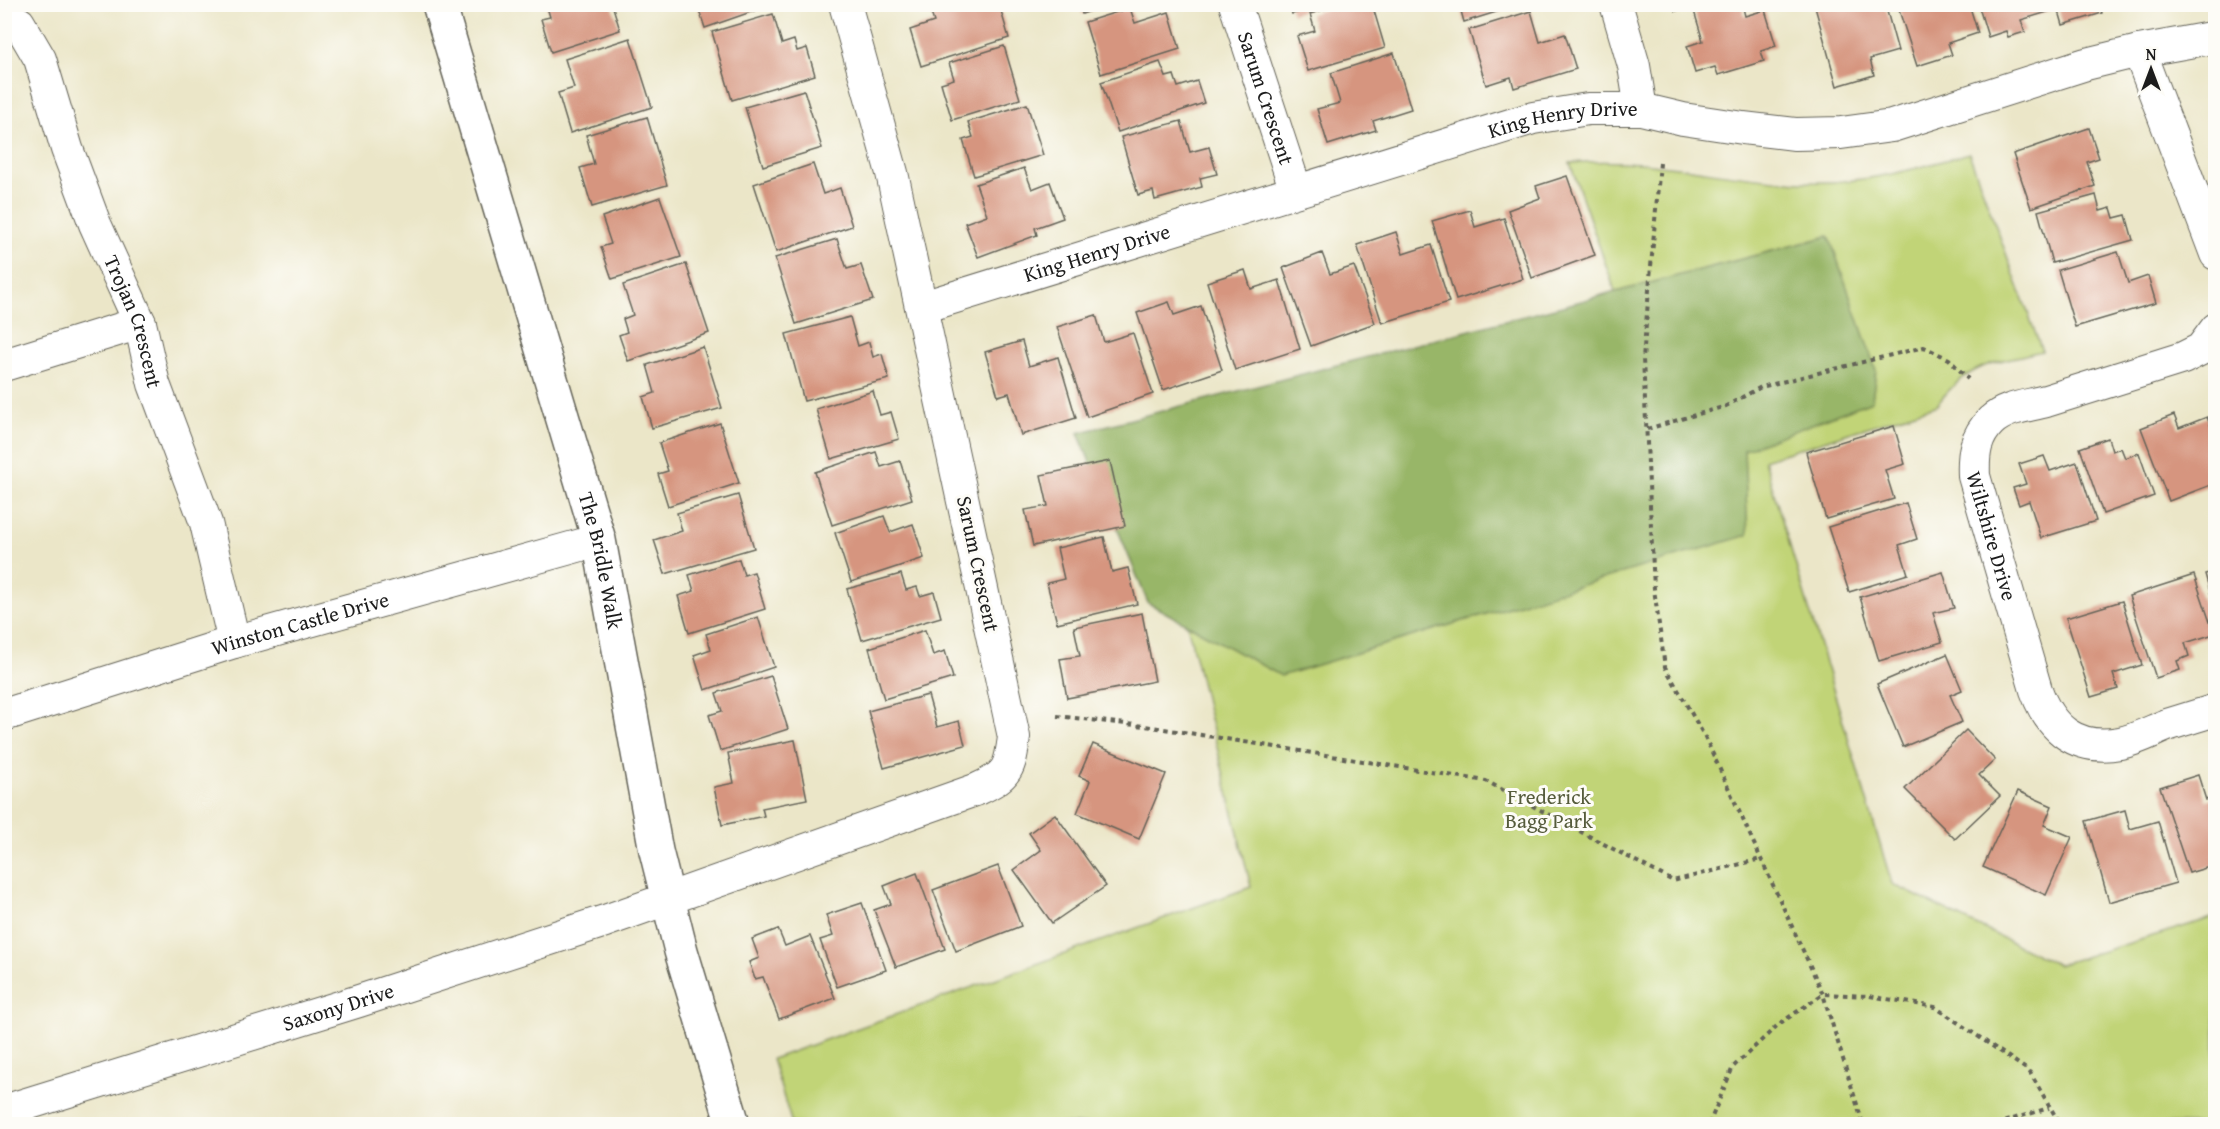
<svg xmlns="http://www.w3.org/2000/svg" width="2220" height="1129" viewBox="0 0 2220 1129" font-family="'Gentium Book Plus',serif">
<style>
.green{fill:#c1d477;stroke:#6e784a;stroke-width:1.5}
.forest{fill:#98b668;stroke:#5a6942;stroke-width:1.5}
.building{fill:#d6957f}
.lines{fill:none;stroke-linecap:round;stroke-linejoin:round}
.street-casing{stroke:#646358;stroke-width:34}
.secondary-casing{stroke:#646358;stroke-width:36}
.path{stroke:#646358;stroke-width:4;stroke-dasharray:4.5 4.5;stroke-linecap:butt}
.street{stroke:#fff;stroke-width:32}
.secondary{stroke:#fff;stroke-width:33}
.labels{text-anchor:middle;stroke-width:6;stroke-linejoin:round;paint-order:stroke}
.street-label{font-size:21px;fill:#1c1c1c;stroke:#fdfcf7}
.park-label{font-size:21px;fill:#565c3c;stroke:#fdfcf7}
</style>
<rect width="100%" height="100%" fill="#fdfcf7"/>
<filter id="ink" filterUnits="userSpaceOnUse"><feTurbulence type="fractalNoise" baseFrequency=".0167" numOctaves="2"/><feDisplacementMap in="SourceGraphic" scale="12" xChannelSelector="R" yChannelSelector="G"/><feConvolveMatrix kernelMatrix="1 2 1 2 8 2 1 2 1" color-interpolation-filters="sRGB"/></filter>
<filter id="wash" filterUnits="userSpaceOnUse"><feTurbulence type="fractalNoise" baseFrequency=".008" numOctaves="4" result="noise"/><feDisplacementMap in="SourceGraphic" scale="24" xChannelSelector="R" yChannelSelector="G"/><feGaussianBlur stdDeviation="1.35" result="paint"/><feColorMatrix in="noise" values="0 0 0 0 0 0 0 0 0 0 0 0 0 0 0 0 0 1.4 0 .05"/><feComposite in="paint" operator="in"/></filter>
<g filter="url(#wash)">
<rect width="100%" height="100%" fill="#ebe6c8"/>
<path class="green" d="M1969 153 2042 351C1996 362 1966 364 1937 405L1764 460 1892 884 2058 965 2215 917V1124H792L772 1059 1251 887 1142 439 1615 291 1570 163C1648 155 1725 179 1802 182 1860 185 1914 170 1969 153Z"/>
<path class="forest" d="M1829 236 1876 370 1872 401 1744 450 1748 535 1281 676 1148 603 1078 433Z"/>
<g id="blocks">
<g class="building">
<path d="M546 4H612L620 30 551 52 541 19 550 17Z"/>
<path d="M697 4H771V5L705 28Z"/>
<path d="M928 4H999L1009 38 921 66 910 30 934 22Z"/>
<path d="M1079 4H1108V5L1082 14Z"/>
<path d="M1289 4H1323V5L1292 14Z"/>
<path d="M1342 4H1372L1385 48 1308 71 1297 36 1315 31 1310 14Z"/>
<path d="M1459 4H1519V5L1464 22Z"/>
<path d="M1674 4H1695V5L1676 11Z"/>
<path d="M1714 4H1742L1745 16 1765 10 1776 46 1761 51 1764 61 1718 75 1715 67 1695 73 1687 46 1703 41 1694 11Z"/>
<path d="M1823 4H1885L1898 51 1870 59 1874 75 1837 86 1815 7Z"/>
<path d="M1897 4H1969L1978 33 1948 43 1952 55 1917 66Z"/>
<path d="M1978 4H2049L2051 11 2021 20 2025 32 2008 37 2006 31 1988 37Z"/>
<path d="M2057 4H2100L2102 13 2063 25Z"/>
<path d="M1130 8 1135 23 1169 12 1180 49 1101 74 1085 22Z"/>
<path d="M1531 11 1540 42 1565 34 1576 69 1514 88 1511 77 1486 85 1469 30Z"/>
<path d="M773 14 782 44 794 40 797 51 807 48 815 75 732 100 712 32Z"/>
<path d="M630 38 652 107 570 133 558 93 574 88 565 59Z"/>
<path d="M1004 46 1020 99 952 120 941 83 954 79 949 63Z"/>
<path d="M1394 53 1411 109 1373 121 1376 130 1328 145 1317 109 1340 103 1331 73Z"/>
<path d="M1160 62 1166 77 1174 75 1178 87 1197 81 1204 103 1118 132 1101 82Z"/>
<path d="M804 90 822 148 763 166 745 107Z"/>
<path d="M1027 104 1043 155 974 176 963 140 973 137 968 122Z"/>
<path d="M647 117 667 185 592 207 580 168 594 164 586 135Z"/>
<path d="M1181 121 1190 152 1209 147 1217 174 1200 178 1202 187 1155 200 1153 191 1138 195 1121 137Z"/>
<path d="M2089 128 2099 158 2087 162 2095 186 2031 208 2013 154Z"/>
<path d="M813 164 823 194 840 188 852 226 776 252 754 184Z"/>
<path d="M1024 168 1032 189 1050 182 1063 218 1035 228 1037 235 978 257 965 223 987 215 976 184Z"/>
<path d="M1567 176 1595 255 1532 278 1508 210 1540 198 1536 186Z"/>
<path d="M2096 195 2100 211 2111 208 2114 218 2126 215 2133 240 2052 263 2038 211Z"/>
<path d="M660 197 681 257 612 279 601 247 611 244 602 217Z"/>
<path d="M1470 210 1475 227 1504 218 1523 279 1456 300 1432 221Z"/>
<path d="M1396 232 1403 254 1431 245 1449 302 1382 323 1357 245Z"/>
<path d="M837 239 847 269 861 265 873 300 796 324 775 258Z"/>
<path d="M2118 252 2128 283 2148 276 2156 303 2075 327 2058 270Z"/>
<path d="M1322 253 1330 274 1354 266 1375 323 1311 346 1283 268Z"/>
<path d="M686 264 709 333 628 361 619 335 627 332 623 319 633 315 623 285Z"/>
<path d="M1245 270 1251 289 1279 280 1300 349 1235 370 1207 282Z"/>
<path d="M1169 302 1174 315 1201 306 1222 370 1163 390 1137 313Z"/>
<path d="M1096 315 1104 342 1133 333 1153 394 1087 417 1057 327Z"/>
<path d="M850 317 858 346 869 342 873 357 882 354 889 379 804 401 786 334Z"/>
<path d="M1022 341 1029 366 1058 357 1076 418 1021 435 1009 393 998 396 985 352Z"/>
<path d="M703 347 722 408 652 428 643 397 655 393 647 365Z"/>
<path d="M873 391 880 415 891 412 899 439 831 459 816 409Z"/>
<path d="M2174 415 2179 428 2207 417 2216 440V483L2169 501 2141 428Z"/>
<path d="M720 423 739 483 668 506 658 474 668 471 659 443Z"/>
<path d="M1894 426 1905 464 1885 470 1894 499 1826 519 1806 452Z"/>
<path d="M2108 438 2112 451 2121 448 2125 458 2139 453 2154 496 2103 514 2080 448Z"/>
<path d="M876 452 881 467 900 461 912 499 832 525 815 472Z"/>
<path d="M2044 456 2050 471 2077 462 2096 521 2041 538 2029 501 2019 505 2013 488 2026 484 2019 464Z"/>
<path d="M1110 461 1125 526 1033 546 1025 510 1048 506 1041 475Z"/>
<path d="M738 495 754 548 665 574 654 540 682 531 677 513Z"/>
<path d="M1906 503 1917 539 1899 545 1908 574 1849 592 1828 527Z"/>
<path d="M884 516 890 532 913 524 924 558 851 582 835 533Z"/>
<path d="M1104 537 1112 572 1128 568 1137 604 1057 623 1047 583 1064 579 1057 548Z"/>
<path d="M739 559 744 575 754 572 765 609 689 633 678 596 694 591 689 575Z"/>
<path d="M2216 571V609H2215L2205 574Z"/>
<path d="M1943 572 1954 608 1933 613 1942 642 1879 661 1860 597Z"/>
<path d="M901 574 906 590 917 587 920 596 934 592 941 617 862 640 847 589Z"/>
<path d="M2194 575 2214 634 2185 643 2189 656 2177 661 2180 670 2156 678 2129 596Z"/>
<path d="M2122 601 2142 665 2113 674 2118 689 2091 697 2066 618Z"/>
<path d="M1142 613 1155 681 1067 698 1060 659 1080 656 1074 627Z"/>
<path d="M758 617 774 667 705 690 694 655 711 649 706 634Z"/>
<path d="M925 630 933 655 945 651 953 678 884 699 869 648Z"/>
<path d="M1947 654 1962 690 1950 695 1962 722 1903 747 1877 684Z"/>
<path d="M771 676 788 729 720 751 709 715 722 711 716 693Z"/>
<path d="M928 695 937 727 959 721 965 745 884 768 868 711Z"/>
<path d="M1966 730 1995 760 1979 775 2000 796 1955 839 1905 789Z"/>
<path d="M795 740 807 799 762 808 764 816 722 825 714 787 734 783 728 753Z"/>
<path d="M1093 744 1166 774 1139 839 1077 813 1090 781 1079 776Z"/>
<path d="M2198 775 2206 800 2216 797V865L2189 873 2160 787Z"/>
<path d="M2018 791 2052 806 2044 825 2072 837 2046 895 1983 867Z"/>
<path d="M2125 810 2130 829 2158 821 2176 883 2109 902 2086 821Z"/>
<path d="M1055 814 1106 886 1052 923 1014 870 1041 850 1029 833Z"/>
<path d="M998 866 1021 926 956 951 933 890Z"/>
<path d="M917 873 945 949 896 967 874 910 891 904 884 886Z"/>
<path d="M862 903 886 970 837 987 820 940 833 936 826 915Z"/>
<path d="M778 929 785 946 810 936 835 998 779 1019 763 977 755 979 749 962 759 958 752 939Z"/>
</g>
</g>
</g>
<g filter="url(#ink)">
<use href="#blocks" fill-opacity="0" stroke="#646358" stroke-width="1.5"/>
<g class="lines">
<g class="street-casing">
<g id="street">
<path id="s1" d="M1235 4 1296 191"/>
<path d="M1616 4 1634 66 1641 109"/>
<path id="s2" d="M4 15 19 23 40 59 67 149 95 224 140 323 154 384 206 523 234 642"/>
<path d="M2139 51 2216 254"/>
<path id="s3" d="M923 307 1533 118 1588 109H1641L1683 119 1743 128 1795 134 1841 133 1892 126 2086 64 2139 51 2216 37"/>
<path id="s4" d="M2216 329 2201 349 2183 358C2137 372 2092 387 2046 401 2028 406 2006 407 1991 421 1975 437 1973 454 1974 476L2036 690C2050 729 2076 751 2120 743 2136 740 2152 731 2167 725 2183 720 2199 715 2216 710"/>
<path d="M4 365 140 323"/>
<path id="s5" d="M4 715 234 642 599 540"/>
<path id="s6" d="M4 1111 359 1001 605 921 978 789C1008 775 1010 769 1014 737L892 173 845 4"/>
</g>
</g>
<g class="secondary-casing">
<g id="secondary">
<path id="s7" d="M439 4 599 540 656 851 681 951 733 1124"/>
</g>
</g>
<g class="path">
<path d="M1660 163 1643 359 1654 589 1665 667 1705 737 1823 994 1863 1124"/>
<path d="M1647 429 1726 406 1761 387 1924 347 1949 359 1968 379"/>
<path d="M1057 716 1152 727 1486 781 1673 881 1761 859"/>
<path d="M1709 1124 1733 1067 1779 1024 1823 994 1869 996 1935 1007 2029 1071 2060 1124"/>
<path d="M1996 1124 2049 1108"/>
</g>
<use href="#street" class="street"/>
<use href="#secondary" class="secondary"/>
</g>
</g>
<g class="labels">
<g class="street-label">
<text dy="7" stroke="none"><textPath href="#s1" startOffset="99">Sarum Crescent</textPath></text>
<text dy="7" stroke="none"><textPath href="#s3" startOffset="668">King Henry Drive</textPath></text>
<text dy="7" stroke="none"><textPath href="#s3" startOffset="182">King Henry Drive</textPath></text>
<text dy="7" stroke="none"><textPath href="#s2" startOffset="338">Trojan Crescent</textPath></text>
<text dy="7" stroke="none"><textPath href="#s4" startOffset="370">Wiltshire Drive</textPath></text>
<text dy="7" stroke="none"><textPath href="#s7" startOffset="580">The Bridle Walk</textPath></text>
<text transform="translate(978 564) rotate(78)" y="7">Sarum Crescent</text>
<text dy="7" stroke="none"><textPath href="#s5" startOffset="310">Winston Castle Drive</textPath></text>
<text dy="7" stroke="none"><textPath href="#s6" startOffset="350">Saxony Drive</textPath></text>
</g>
<g class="park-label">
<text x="1549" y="804">Frederick<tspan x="1549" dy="24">Bagg Park</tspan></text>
</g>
</g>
<rect width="2220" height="1129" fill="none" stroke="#fdfcf7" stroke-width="24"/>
<g transform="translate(2151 69)" stroke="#fdfcf7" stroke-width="4.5" paint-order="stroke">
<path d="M0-4.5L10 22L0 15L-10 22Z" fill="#1c1c1c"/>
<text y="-9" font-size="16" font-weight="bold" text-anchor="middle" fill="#1c1c1c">N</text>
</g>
</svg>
